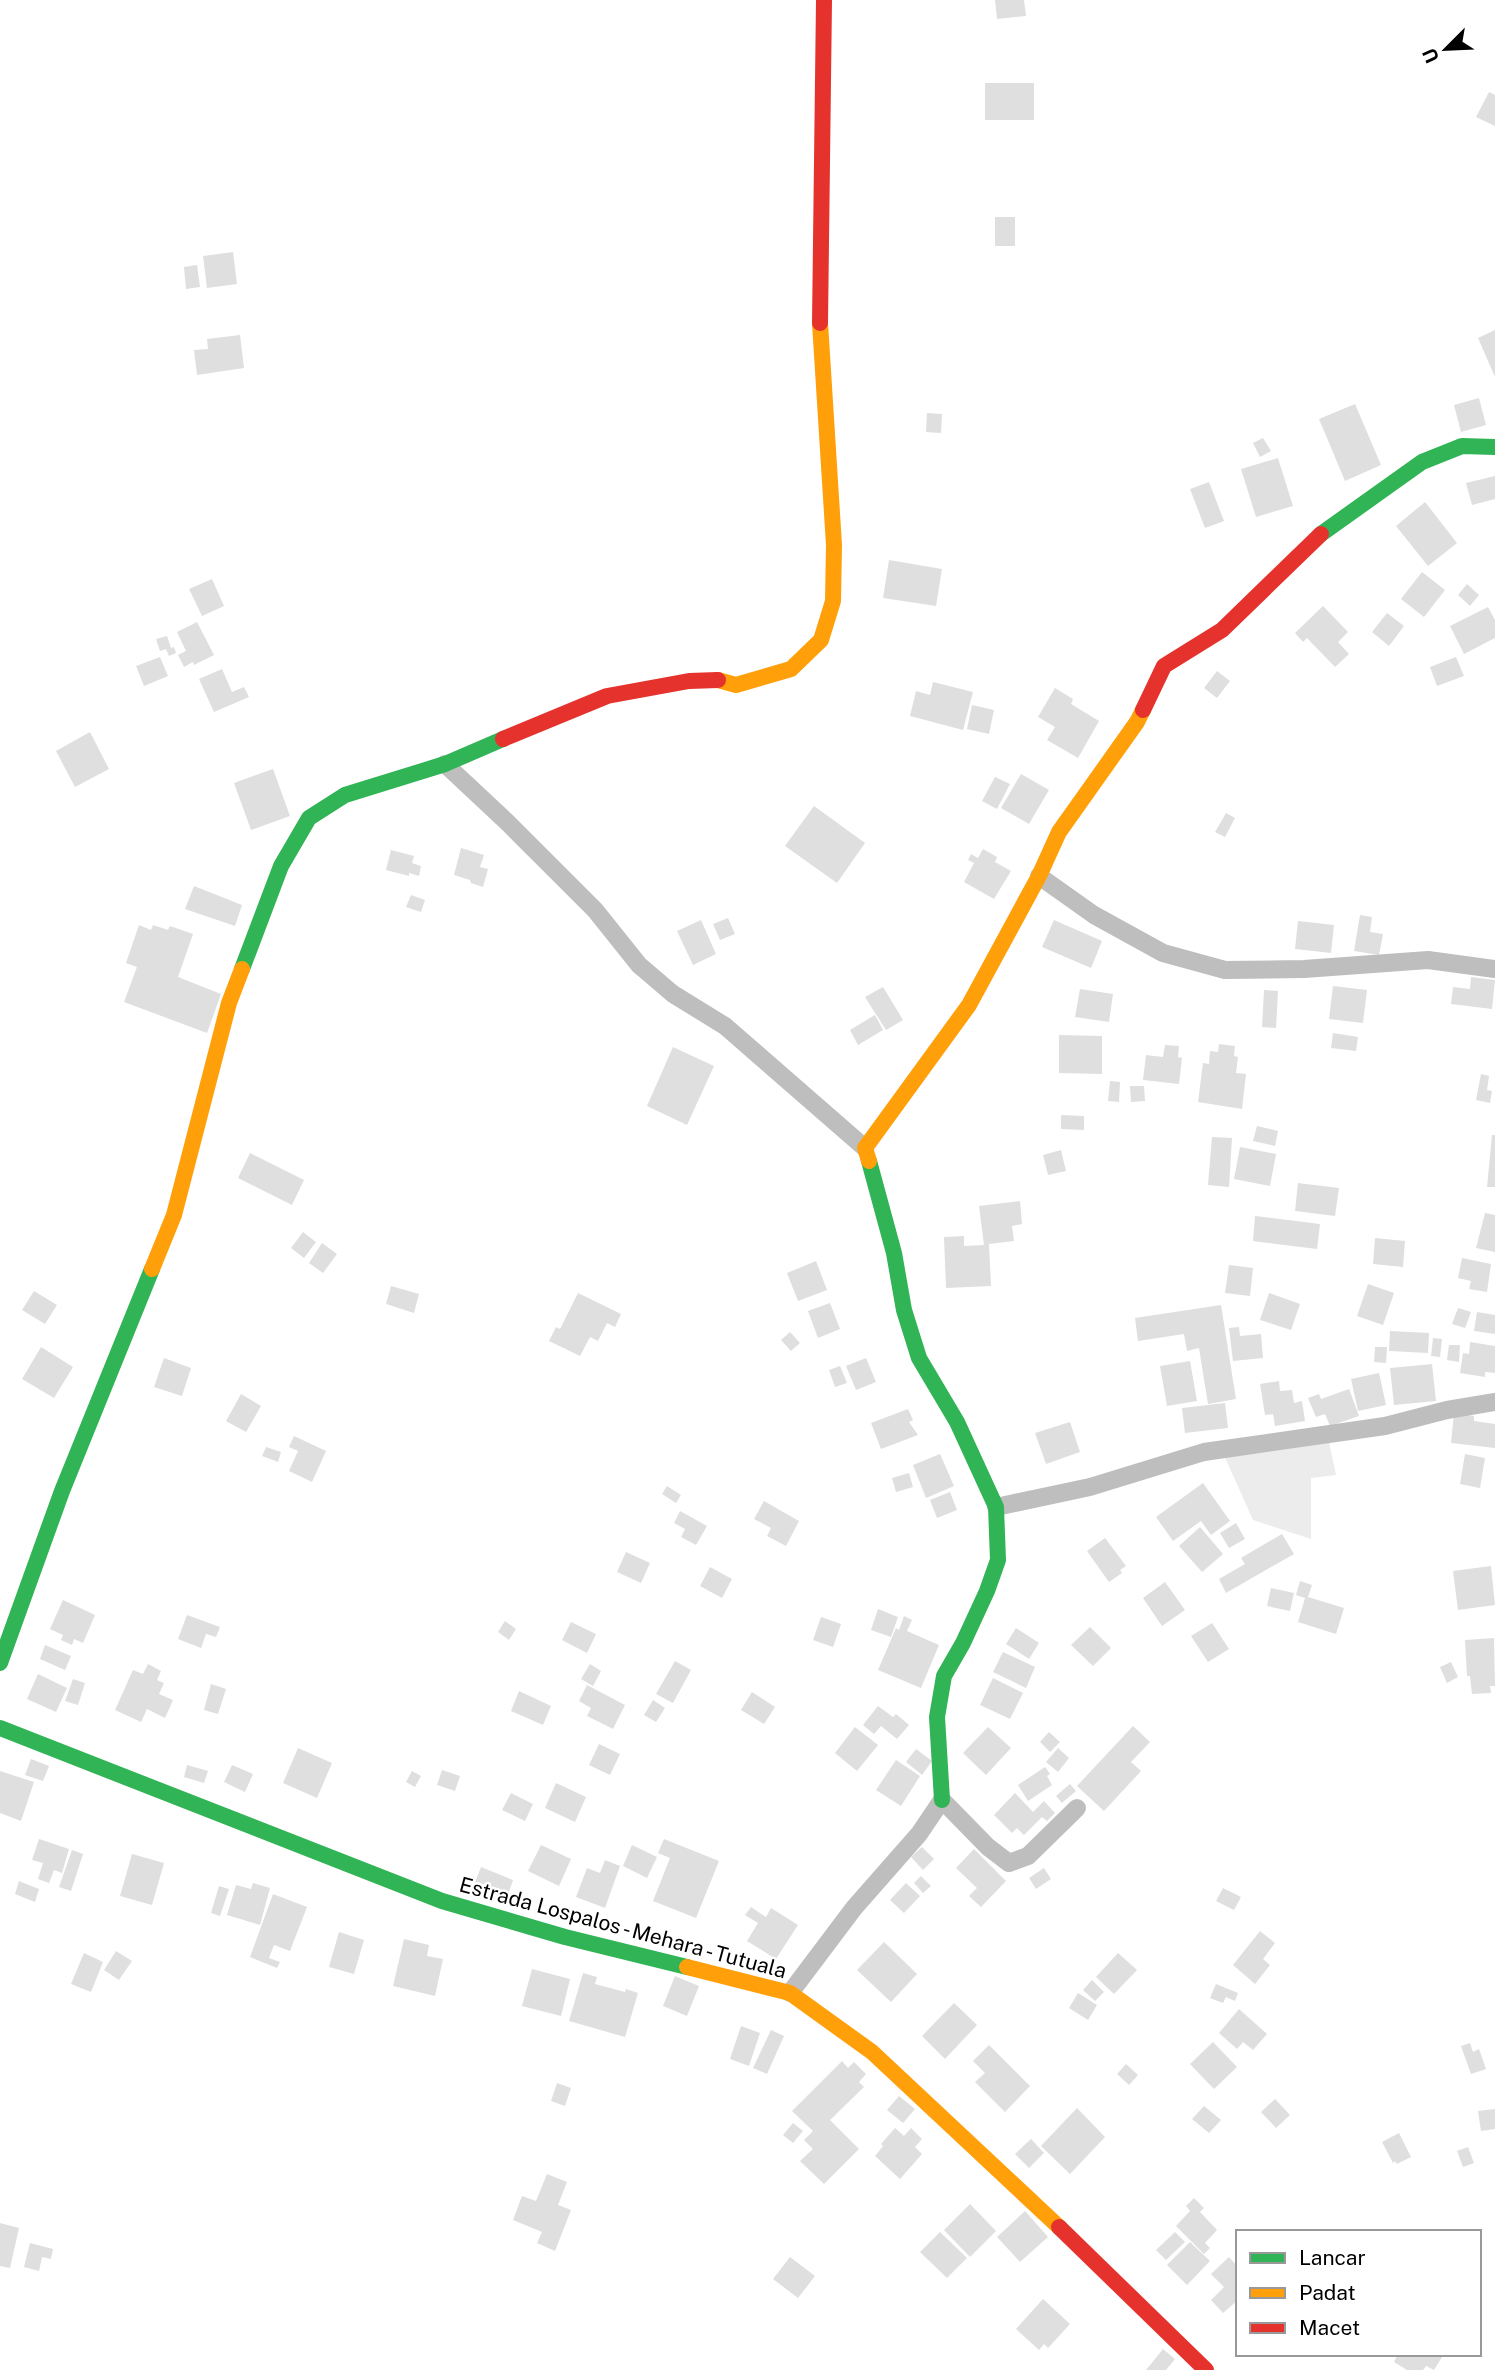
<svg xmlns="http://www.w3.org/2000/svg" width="1495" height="2370" viewBox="0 0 1495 2370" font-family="'Public Sans',sans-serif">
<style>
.green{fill:#ececec}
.building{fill:#dfdfdf}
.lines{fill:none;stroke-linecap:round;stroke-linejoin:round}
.street{stroke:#bebebe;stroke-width:18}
.fast{stroke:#30b455;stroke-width:16}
.slow{stroke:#ff9f0a;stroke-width:16}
.jam{stroke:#e5322d;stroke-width:16}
.labels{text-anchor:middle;stroke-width:5;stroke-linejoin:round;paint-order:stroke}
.street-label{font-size:21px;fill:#000;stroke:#fff}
</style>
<rect width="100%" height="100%" fill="#fff"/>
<path class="green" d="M1329 1442 1336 1475 1311 1478V1539L1253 1520 1223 1453Z"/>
<g class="building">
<path d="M995 0H1024L1026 16 997 19Z"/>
<rect x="985" y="83" width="49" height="37"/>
<path d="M1489 92 1495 95V126L1476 117Z"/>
<rect x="995" y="217" width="20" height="29"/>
<path d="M233 252 237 284 207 288 203 256Z"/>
<path d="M197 265 200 287 186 289 184 267Z"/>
<path d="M1495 330V377L1478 338Z"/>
<path d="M240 335 244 368 197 375 194 350 208 349 207 339Z"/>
<path d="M1479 398 1486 425 1461 432 1454 405Z"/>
<path d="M1355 404 1381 465 1345 481 1319 419Z"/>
<path d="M927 413 942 414 941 433 926 432Z"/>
<path d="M1263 438 1271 451 1260 457 1253 443Z"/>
<path d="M1278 458 1293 506 1256 517 1241 469Z"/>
<path d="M1495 476V499L1472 505 1466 483Z"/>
<path d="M1209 482 1224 521 1205 528 1190 489Z"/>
<path d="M1425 502 1457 543 1428 566 1396 526Z"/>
<path d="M889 560 942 569 936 606 883 598Z"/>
<path d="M1422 572 1445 590 1424 617 1401 599Z"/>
<path d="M212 579 224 606 202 616 189 589Z"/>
<path d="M1467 584 1479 595 1470 606 1458 595Z"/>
<path d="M1323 606 1348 632 1338 642 1349 654 1335 667 1307 638 1303 642 1295 633Z"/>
<path d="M1488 607 1495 620V638L1464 654 1450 626Z"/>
<path d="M1387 613 1404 626 1389 646 1372 632Z"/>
<path d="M197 622 214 655 194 665 193 662 184 667 178 655 186 651 177 632Z"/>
<path d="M167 636 171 648 174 647 176 653 169 656 166 649 160 651 156 639Z"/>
<path d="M160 657 168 676 144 686 136 666Z"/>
<path d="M1456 657 1464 676 1437 686 1430 667Z"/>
<path d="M222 669 232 692 244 687 249 697 214 712 199 679Z"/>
<path d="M1217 671 1230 681 1217 698 1204 688Z"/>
<path d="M933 682 973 692 963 730 910 716 916 691 930 695Z"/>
<path d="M1055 688 1073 699 1071 704 1099 721 1078 758 1047 740 1055 727 1038 717Z"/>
<path d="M972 705 994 710 989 734 967 729Z"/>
<path d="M90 732 109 769 75 787 56 751Z"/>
<path d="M273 769 290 816 251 830 234 783Z"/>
<path d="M1021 774 1049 790 1029 824 1001 808Z"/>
<path d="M995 777 1010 784 997 809 982 801Z"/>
<path d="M814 806 865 843 837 883 785 846Z"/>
<path d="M1226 813 1235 818 1225 837 1215 832Z"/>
<path d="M461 848 484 855 480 867 488 869 483 887 471 883 470 880 454 875Z"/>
<path d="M983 849 997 857 995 862 1011 871 994 899 964 882 974 863 968 860 971 854 978 858Z"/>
<path d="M391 850 414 856 412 863 421 866 419 876 409 873V876L386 870Z"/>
<path d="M194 886 242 905 235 926 185 909Z"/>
<path d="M411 895 425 900 421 912 406 907Z"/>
<path d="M1360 915 1372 917 1370 932 1383 934 1379 955 1354 951Z"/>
<path d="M728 918 735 934 720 940 713 924Z"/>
<path d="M701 920 716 954 693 965 677 931Z"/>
<path d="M1054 920 1102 941 1091 968 1042 947Z"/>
<path d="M1298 921 1334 925 1331 953 1295 949Z"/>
<path d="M139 925 151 930 153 925 168 930 170 926 193 934 178 977 221 994 207 1033 124 1002 137 967 126 963Z"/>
<path d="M1471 977 1495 980 1492 1009 1451 1004 1453 987 1470 989Z"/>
<path d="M1333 986 1367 990 1363 1023 1329 1019Z"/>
<path d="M883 987 903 1020 886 1030 865 997Z"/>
<path d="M1080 989 1113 994 1109 1022 1075 1017Z"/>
<path d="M1264 990 1278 991 1276 1028 1262 1027Z"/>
<path d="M875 1015 883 1030 858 1045 850 1030Z"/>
<path d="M1333 1033 1358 1037 1356 1051 1331 1048Z"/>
<path d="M1059 1035 1102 1036V1074L1059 1073Z"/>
<path d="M1219 1044 1235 1046 1234 1056 1238 1057 1236 1073 1246 1074 1242 1109 1198 1102 1203 1063 1209 1064 1210 1051 1218 1052Z"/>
<path d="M1165 1045 1179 1046 1178 1057 1182 1058 1179 1084 1143 1080 1146 1055 1163 1057Z"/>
<path d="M673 1047 714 1066 687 1125 647 1106Z"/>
<path d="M1481 1074 1489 1076 1487 1090 1492 1091 1490 1103 1476 1100Z"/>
<path d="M1110 1081 1120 1082 1119 1102 1108 1101Z"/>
<path d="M1130 1086H1144L1145 1101 1131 1102Z"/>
<path d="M1061 1115 1084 1116V1130L1061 1129Z"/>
<path d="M1257 1126 1278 1131 1275 1146 1253 1141Z"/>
<path d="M1492 1135H1495V1187H1487Z"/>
<path d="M1212 1137 1232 1138 1229 1187 1208 1185Z"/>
<path d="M1240 1147 1276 1154 1270 1186 1234 1179Z"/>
<path d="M1061 1150 1066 1171 1048 1175 1043 1155Z"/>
<path d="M250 1153 304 1180 292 1205 238 1178Z"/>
<path d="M1298 1183 1339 1188 1335 1216 1295 1211Z"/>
<path d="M1020 1201 1022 1224 1012 1226 1014 1241 989 1244 991 1286 946 1288 944 1237 964 1236V1246L984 1245 979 1206Z"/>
<path d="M1485 1213 1495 1215V1252L1476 1248Z"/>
<path d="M1255 1216 1320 1224 1317 1249 1253 1241Z"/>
<path d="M303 1232 316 1242 304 1258 291 1248Z"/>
<path d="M1375 1238 1405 1241 1403 1267 1373 1264Z"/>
<path d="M322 1243 337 1254 323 1273 309 1263Z"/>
<path d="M1462 1258 1491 1264 1487 1292 1469 1289 1471 1281 1458 1278Z"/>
<path d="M816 1261 827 1290 798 1301 787 1273Z"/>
<path d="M1229 1265 1253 1268 1250 1296 1225 1293Z"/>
<path d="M1368 1284 1394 1293 1383 1325 1357 1316Z"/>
<path d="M391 1286 419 1294 414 1313 386 1304Z"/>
<path d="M34 1291 57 1305 45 1324 22 1310Z"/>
<path d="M578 1293 621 1314 615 1327 607 1323 598 1341 590 1337 580 1356 549 1341 556 1327 560 1329Z"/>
<path d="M1269 1293 1300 1304 1291 1330 1260 1320Z"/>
<path d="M830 1303 840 1329 818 1338 808 1311Z"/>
<path d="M1221 1305 1236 1399 1208 1404 1199 1348 1187 1351 1184 1334 1138 1341 1135 1318Z"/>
<path d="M1458 1308 1471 1312 1465 1328 1452 1324Z"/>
<path d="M1477 1312 1495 1315V1334L1474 1331Z"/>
<path d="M1239 1327 1240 1336 1261 1334 1263 1358 1233 1361 1229 1328Z"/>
<path d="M1390 1331 1429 1333 1428 1353 1389 1351Z"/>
<path d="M790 1332 800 1343 791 1351 781 1340Z"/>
<path d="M1433 1338 1442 1339 1440 1357 1431 1356Z"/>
<path d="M1470 1342 1495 1346V1373L1485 1372V1377L1460 1373 1463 1353 1469 1354Z"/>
<path d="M1449 1345H1460L1459 1362 1447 1360Z"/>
<path d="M41 1347 73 1367 54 1398 22 1379Z"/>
<path d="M1375 1347H1387L1386 1363 1374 1362Z"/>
<path d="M164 1358 191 1368 182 1396 154 1387Z"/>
<path d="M866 1358 876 1382 856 1390 846 1366Z"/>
<path d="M1190 1361 1197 1401 1167 1406 1160 1366Z"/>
<path d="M1432 1364 1436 1401 1394 1405 1390 1368Z"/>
<path d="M840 1366 847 1383 835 1387 829 1370Z"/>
<path d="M1379 1373 1386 1405 1358 1411 1351 1379Z"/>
<path d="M1279 1381 1280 1391 1292 1390 1294 1403 1302 1401 1305 1421 1275 1426 1273 1414 1265 1415 1260 1384Z"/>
<path d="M1349 1389 1359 1416 1330 1426 1325 1414 1316 1417 1308 1398 1319 1394 1321 1399Z"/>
<path d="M241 1394 261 1406 246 1432 226 1421Z"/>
<path d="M1225 1403 1228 1428 1185 1433 1182 1408Z"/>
<path d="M908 1409 913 1420 909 1422 918 1435 881 1449 871 1423Z"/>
<path d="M1454 1413 1474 1416V1421L1495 1424V1448L1451 1443Z"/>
<path d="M1070 1422 1080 1452 1046 1464 1035 1433Z"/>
<path d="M294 1436 326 1451 312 1482 289 1471 298 1451 289 1447Z"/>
<path d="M266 1447 281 1452 278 1462 262 1456Z"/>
<path d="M940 1454 954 1486 926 1498 913 1465Z"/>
<path d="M1465 1454 1485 1458 1480 1488 1460 1484Z"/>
<path d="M909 1473 913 1487 896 1492 892 1478Z"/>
<path d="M1203 1483 1230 1521 1211 1535 1201 1521 1173 1541 1156 1517Z"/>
<path d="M667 1486 681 1495 676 1503 662 1494Z"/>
<path d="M950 1492 957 1510 937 1518 930 1500Z"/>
<path d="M764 1501 799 1521 786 1546 767 1536 771 1528 754 1519Z"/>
<path d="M680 1511 707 1526 696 1545 681 1537 685 1529 674 1523Z"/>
<path d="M1236 1523 1245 1539 1229 1548 1220 1533Z"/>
<path d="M1200 1527 1223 1554 1202 1572 1179 1546Z"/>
<path d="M1282 1534 1294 1554 1226 1593 1219 1579 1245 1564 1241 1558Z"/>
<path d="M1105 1538 1126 1566 1120 1570 1122 1573 1109 1582 1087 1551Z"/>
<path d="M626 1552 650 1563 641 1583 617 1572Z"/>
<path d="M1491 1566 1495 1605 1458 1610 1453 1571Z"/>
<path d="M710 1567 732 1579 722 1598 700 1586Z"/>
<path d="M1300 1581 1312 1585 1308 1597 1344 1608 1336 1634 1298 1622 1305 1598 1296 1595Z"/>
<path d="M1165 1582 1185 1610 1162 1626 1143 1598Z"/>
<path d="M1271 1588 1294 1593 1290 1611 1267 1606Z"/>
<path d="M63 1600 95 1615 83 1643 74 1639 72 1645 61 1640 63 1635 50 1629Z"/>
<path d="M878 1609 898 1617 891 1637 871 1630Z"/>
<path d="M187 1615 220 1627 216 1637 206 1634 201 1648 178 1639Z"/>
<path d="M904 1616 912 1620 907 1631 939 1645 921 1688 878 1670 896 1628 899 1630Z"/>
<path d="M821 1617 841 1624 833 1647 813 1640Z"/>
<path d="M505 1621 516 1629 509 1640 498 1632Z"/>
<path d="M571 1622 596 1634 587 1653 562 1640Z"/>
<path d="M1212 1623 1229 1649 1208 1662 1191 1636Z"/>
<path d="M1090 1627 1111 1648 1093 1666 1071 1645Z"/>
<path d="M1016 1628 1039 1643 1029 1659 1006 1644Z"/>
<path d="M1494 1638 1495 1686H1490L1491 1693 1472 1694 1470 1676H1467L1465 1640Z"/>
<path d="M45 1645 71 1656 65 1670 40 1659Z"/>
<path d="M1003 1652 1035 1667 1026 1688 993 1672Z"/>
<path d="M675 1661 691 1670 673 1703 656 1694Z"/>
<path d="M1451 1662 1458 1677 1447 1683 1440 1667Z"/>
<path d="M148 1664 161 1671 157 1680 164 1683 159 1694 173 1700 165 1718 147 1709 141 1722 115 1710 133 1670 143 1674Z"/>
<path d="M590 1664 601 1671 593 1686 581 1679Z"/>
<path d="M38 1674 67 1688 56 1712 27 1699Z"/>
<path d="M993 1678 1023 1693 1010 1719 980 1705Z"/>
<path d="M73 1679 85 1683 78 1705 65 1701Z"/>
<path d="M211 1684 226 1689 218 1714 204 1710Z"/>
<path d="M587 1685 625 1705 613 1729 587 1716 591 1708 579 1701Z"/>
<path d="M519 1691 551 1706 543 1725 511 1711Z"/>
<path d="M752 1692 775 1707 764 1724 741 1710Z"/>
<path d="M653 1700 665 1708 656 1722 644 1715Z"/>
<path d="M878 1706 893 1717 896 1714 909 1725 897 1739 881 1726 874 1734 863 1725Z"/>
<path d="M1133 1726 1150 1742 1131 1762 1141 1771 1104 1811 1077 1786Z"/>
<path d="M855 1727 878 1745 857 1771 835 1753Z"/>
<path d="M988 1727 1011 1748 986 1775 963 1753Z"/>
<path d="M1049 1732 1060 1742 1050 1752 1040 1742Z"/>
<path d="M599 1744 620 1754 610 1775 589 1765Z"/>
<path d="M298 1748 332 1763 317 1798 283 1783Z"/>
<path d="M1058 1748 1069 1758 1058 1772 1046 1762Z"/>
<path d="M916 1749 932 1761 922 1775 906 1762Z"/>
<path d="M31 1759 49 1766 43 1781 25 1775Z"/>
<path d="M896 1760 920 1776 901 1806 876 1790Z"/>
<path d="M187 1765 208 1771 204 1783 184 1777Z"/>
<path d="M232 1765 253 1774 245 1792 224 1782Z"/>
<path d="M1045 1767 1050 1774 1047 1776 1052 1785 1028 1801 1018 1785Z"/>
<path d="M442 1770 460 1776 455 1791 437 1785Z"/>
<path d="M0 1771 34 1782 21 1821 0 1813Z"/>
<path d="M412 1771 421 1776 415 1787 406 1782Z"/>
<path d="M556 1783 586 1797 575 1822 545 1808Z"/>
<path d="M1070 1784 1076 1791 1062 1803 1056 1796Z"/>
<path d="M511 1793 533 1804 525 1821 502 1810Z"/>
<path d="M1015 1793 1033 1812 1044 1801 1055 1813 1047 1821 1042 1817 1024 1835 1017 1828 1012 1833 994 1815Z"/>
<path d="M39 1839 69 1849 62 1873 54 1870 49 1883 38 1879 43 1863 32 1860Z"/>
<path d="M664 1839 719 1861 696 1918 653 1901 670 1858 658 1853Z"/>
<path d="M541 1845 571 1859 559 1886 528 1871Z"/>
<path d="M632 1845 657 1857 647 1878 623 1866Z"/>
<path d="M922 1847 934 1859 923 1870 911 1857Z"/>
<path d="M974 1849 1006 1881 981 1907 969 1896 977 1888 956 1868Z"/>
<path d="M72 1850 83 1854 71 1891 59 1887Z"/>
<path d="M132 1854 164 1863 152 1905 120 1896Z"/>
<path d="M605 1860 620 1866 605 1908 576 1897 587 1868 600 1873Z"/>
<path d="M481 1867 513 1880 507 1898 474 1885Z"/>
<path d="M1044 1868 1051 1879 1036 1889 1029 1878Z"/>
<path d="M921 1876 931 1886 923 1893 914 1883Z"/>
<path d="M19 1881 39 1889 35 1902 15 1894Z"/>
<path d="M253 1883 270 1888 260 1925 227 1915 236 1885 251 1889Z"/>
<path d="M906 1883 920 1896 904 1913 890 1900Z"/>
<path d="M219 1886 229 1889 220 1916 211 1913Z"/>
<path d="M1223 1888 1241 1897 1234 1910 1216 1901Z"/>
<path d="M273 1894 307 1907 290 1951 274 1945 269 1958 280 1962 277 1968 250 1957Z"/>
<path d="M751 1907 766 1917 771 1908 798 1925 776 1959 747 1941 758 1923 745 1915Z"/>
<path d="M1260 1931 1275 1943 1263 1959 1270 1965 1255 1984 1233 1965Z"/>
<path d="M339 1932 364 1940 354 1974 329 1967Z"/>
<path d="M404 1939 429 1945 427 1956 443 1959 435 1996 393 1986Z"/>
<path d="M884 1942 917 1974 891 2002 857 1970Z"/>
<path d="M116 1951 132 1961 119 1980 104 1970Z"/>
<path d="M84 1953 103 1962 91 1992 71 1984Z"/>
<path d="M1118 1953 1137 1970 1114 1994 1096 1977Z"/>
<path d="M532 1969 570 1979 561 2016 522 2006Z"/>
<path d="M583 1973 597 1977 595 1984 625 1992 626 1989 638 1993 625 2037 569 2021Z"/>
<path d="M675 1976 699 1986 687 2016 663 2006Z"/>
<path d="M1092 1980 1104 1992 1095 2001 1083 1990Z"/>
<path d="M1216 1984 1238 1993 1235 2001 1226 1997 1223 2003 1210 1998Z"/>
<path d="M1078 1993 1097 2005 1088 2020 1069 2008Z"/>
<path d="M954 2003 977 2025 945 2059 922 2036Z"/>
<path d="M1239 2009 1267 2034 1253 2050 1243 2042 1237 2049 1219 2033Z"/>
<path d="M741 2026 760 2033 749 2066 730 2059Z"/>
<path d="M771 2030 784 2036 767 2074 753 2068Z"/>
<path d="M1213 2042 1237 2067 1214 2089 1190 2064Z"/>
<path d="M1470 2043 1473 2052 1479 2049 1486 2069 1471 2074 1461 2046Z"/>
<path d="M989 2045 1030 2086 1005 2112 975 2082 985 2073 973 2061Z"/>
<path d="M842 2061 848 2068 854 2062 866 2074 859 2082 864 2087 830 2120 859 2149 824 2184 800 2161 813 2149 804 2140 813 2131 792 2111Z"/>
<path d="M1126 2064 1138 2075 1129 2085 1117 2074Z"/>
<path d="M557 2083 571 2088 565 2106 551 2101Z"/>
<path d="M899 2096 915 2109 903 2123 887 2110Z"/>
<path d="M1275 2099 1290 2115 1276 2128 1261 2112Z"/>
<path d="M1204 2106 1221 2120 1209 2133 1192 2119Z"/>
<path d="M1077 2108 1105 2137 1070 2174 1041 2146Z"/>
<path d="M1495 2109V2129L1481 2131 1478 2111Z"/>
<path d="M793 2123 803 2131 793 2143 783 2135Z"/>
<path d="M895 2128 904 2136 911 2128 922 2139 915 2147 922 2154 900 2179 875 2156 883 2146 881 2144Z"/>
<path d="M1399 2133 1411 2157 1397 2164 1395 2161 1393 2163 1382 2142Z"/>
<path d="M1031 2139 1044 2153 1029 2168 1015 2154Z"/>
<path d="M1468 2147 1474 2163 1463 2167 1457 2151Z"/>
<path d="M547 2174 567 2182 558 2205 571 2210 555 2251 537 2243 542 2232 513 2220 522 2196 536 2201Z"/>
<path d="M1194 2198 1204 2208 1200 2212 1217 2230 1205 2243 1210 2248 1204 2254 1176 2226 1190 2211 1186 2206Z"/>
<path d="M970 2204 996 2231 970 2257 944 2230Z"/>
<path d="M1025 2211 1048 2237 1020 2262 997 2237Z"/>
<path d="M0 2223 19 2228 10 2268 0 2266Z"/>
<path d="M940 2232 967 2258 947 2278 920 2252Z"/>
<path d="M1175 2232 1185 2242 1166 2260 1156 2250Z"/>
<path d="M1190 2242 1210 2261 1187 2285 1167 2265Z"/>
<path d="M30 2243 53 2249 51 2259 42 2257 39 2271 24 2267Z"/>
<path d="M790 2257 815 2276 798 2298 773 2279Z"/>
<path d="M1229 2257 1238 2267V2300L1223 2313 1211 2300 1224 2287 1211 2274Z"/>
<path d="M1043 2299 1070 2324 1048 2348 1044 2344 1039 2350 1016 2329Z"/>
<path d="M1163 2349 1175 2359 1166 2370H1146Z"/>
<path d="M1398 2354H1438L1442 2357 1434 2370 1426 2366 1423 2370H1407L1394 2362Z"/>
</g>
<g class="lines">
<g class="street">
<path d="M445 764 508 823 595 910 639 965 673 994 725 1026 865 1148"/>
<path d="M1039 876 1094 915 1163 953 1225 970 1304 969 1428 960 1495 969"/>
<path d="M996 1507 1090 1487 1204 1452 1385 1426 1447 1410 1495 1402"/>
<path d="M790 1993 854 1908 919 1834 942 1800 988 1847 1009 1863 1028 1856 1077 1808"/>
</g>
<g class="fast">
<path d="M1321 534 1422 462 1462 446 1495 447"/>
<path d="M242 969 281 866 309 818 345 795 445 764 503 739"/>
<path d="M869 1161 894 1253 904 1310 919 1358 957 1422 996 1507 998 1560 987 1591 963 1643 944 1676 937 1717 942 1800"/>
<path d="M0 1663 62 1491 152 1269"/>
<path d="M0 1728 442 1901 565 1937 687 1967"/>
</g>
<g class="slow">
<path d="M718 680 736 685 791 669 821 640 833 601 834 545 820 323"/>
<path d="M869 1161 865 1148 969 1005 1039 876 1059 832 1137 722 1143 710"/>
<path d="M152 1269 174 1215 229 1003 242 969"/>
<path d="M687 1967 790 1993 872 2052 1059 2227"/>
</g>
<g class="jam">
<path d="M820 323 824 0"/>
<path d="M1143 710 1164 666 1222 630 1321 534"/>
<path d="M503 739 607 696 689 681 718 680"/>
<path d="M1059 2227 1206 2370"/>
</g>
</g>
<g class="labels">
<g class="street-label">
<text transform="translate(623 1928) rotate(15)" y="7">Estrada Lospalos - Mehara - Tutuala</text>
</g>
</g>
<rect x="1236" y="2230" width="245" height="126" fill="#ffffff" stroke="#999999" stroke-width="2"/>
<rect x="1250" y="2253" width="35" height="10" fill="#30b455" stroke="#999999" stroke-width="2"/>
<text x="1299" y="2265" font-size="21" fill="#000000">Lancar</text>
<rect x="1250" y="2288" width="35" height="10" fill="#ff9f0a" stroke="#999999" stroke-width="2"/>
<text x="1299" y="2300" font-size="21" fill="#000000">Padat</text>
<rect x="1250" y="2323" width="35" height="10" fill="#e5322d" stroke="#999999" stroke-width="2"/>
<text x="1299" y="2335" font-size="21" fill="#000000">Macet</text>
<g transform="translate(1446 49) rotate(246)" stroke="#ffffff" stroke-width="5" paint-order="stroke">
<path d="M0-5L12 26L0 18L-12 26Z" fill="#000000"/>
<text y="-10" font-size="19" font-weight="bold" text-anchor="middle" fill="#000000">U</text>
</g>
</svg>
